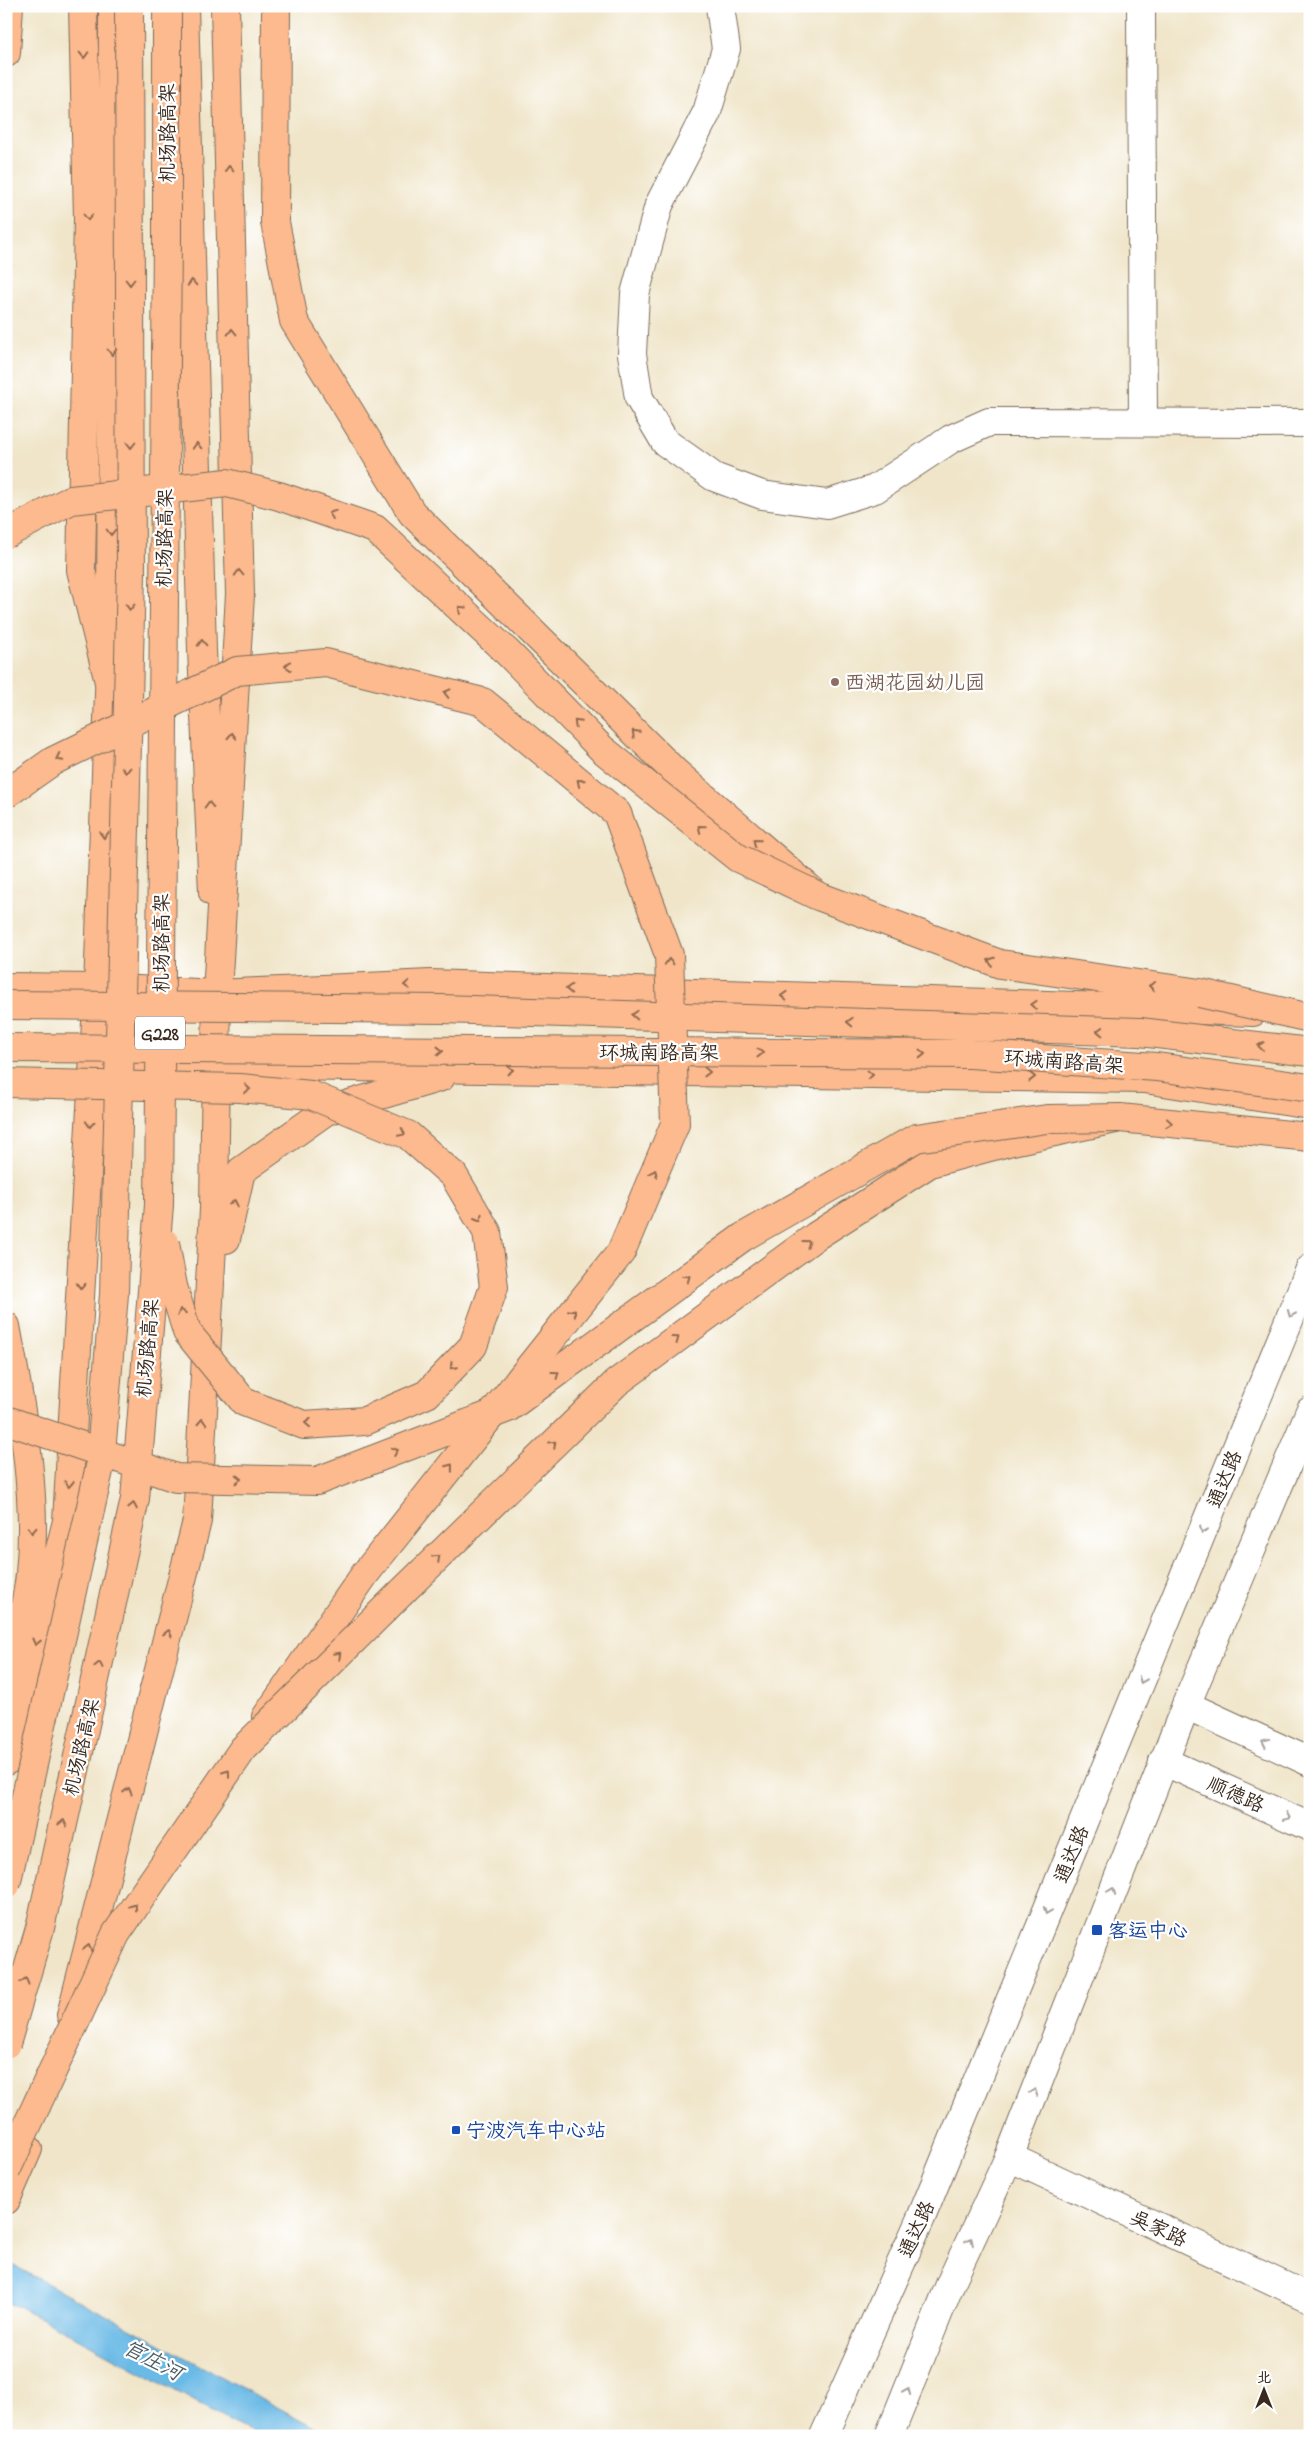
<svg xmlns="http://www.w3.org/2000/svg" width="1316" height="2442" viewBox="0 0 1316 2442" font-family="'Indie Flower','LXGW WenKai TC',sans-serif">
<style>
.water{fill:#6bbae6;stroke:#537282}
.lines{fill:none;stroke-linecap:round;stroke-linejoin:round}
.minor-casing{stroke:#7a6b5a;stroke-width:30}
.major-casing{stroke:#7a6b5a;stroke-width:30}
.highway-casing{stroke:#7a6b5a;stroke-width:30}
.minor{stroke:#fff;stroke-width:28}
.major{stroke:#fcba8e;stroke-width:28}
.highway{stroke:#fcba8e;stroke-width:28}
.highway-bridge-casing{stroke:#7a6b5a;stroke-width:30;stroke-linecap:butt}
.highway-bridge{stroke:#fcba8e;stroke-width:28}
.oneway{stroke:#926b50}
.oneway2{stroke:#a79f9a}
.education-dot{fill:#8d6e63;stroke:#fff;stroke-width:2}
.transit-dot{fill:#1a4fb4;stroke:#fff;stroke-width:2}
.labels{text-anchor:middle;stroke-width:4.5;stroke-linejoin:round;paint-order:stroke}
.shield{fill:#fff;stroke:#766a62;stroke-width:1}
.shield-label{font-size:19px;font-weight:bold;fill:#3b2a1e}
.street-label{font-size:20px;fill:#3b2a1e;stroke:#fff}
.education-label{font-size:20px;fill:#785e54;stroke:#fff;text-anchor:start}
.transit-label{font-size:20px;fill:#164399;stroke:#fff;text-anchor:start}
.water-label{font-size:21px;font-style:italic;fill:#4c5c64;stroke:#fff}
</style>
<rect width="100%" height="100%" fill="#fff"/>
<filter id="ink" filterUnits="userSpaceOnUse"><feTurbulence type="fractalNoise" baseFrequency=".02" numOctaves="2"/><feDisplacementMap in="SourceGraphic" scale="10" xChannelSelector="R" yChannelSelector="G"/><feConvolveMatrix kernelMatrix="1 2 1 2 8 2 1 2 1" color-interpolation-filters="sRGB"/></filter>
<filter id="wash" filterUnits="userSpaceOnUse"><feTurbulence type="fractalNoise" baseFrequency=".0096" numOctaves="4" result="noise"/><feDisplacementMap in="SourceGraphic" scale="20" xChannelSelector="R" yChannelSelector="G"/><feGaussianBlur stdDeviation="1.12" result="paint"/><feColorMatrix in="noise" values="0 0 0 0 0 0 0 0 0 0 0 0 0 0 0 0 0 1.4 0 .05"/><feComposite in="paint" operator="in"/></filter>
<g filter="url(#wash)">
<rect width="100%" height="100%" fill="#f0e5c9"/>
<path class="water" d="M6 2264H11L331 2436H259L20 2307 6 2303Z"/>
</g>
<g filter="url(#ink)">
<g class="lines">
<g class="minor-casing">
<g id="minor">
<path d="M720 6 726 49 707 112 659 205 635 294 632 354 639 398 665 442 714 477 762 495 827 504 875 489 951 439 989 422 1310 423"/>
<path d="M1141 6 1143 422"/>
<path d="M1186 1705 1310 1762"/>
<path d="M1163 1761 1310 1827"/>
<path d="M1009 2157 1310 2298"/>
<path d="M824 2436 921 2218 1310 1269"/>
<path d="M889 2436 951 2282 1009 2157 1186 1705 1310 1411"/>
</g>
</g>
<g class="major-casing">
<g id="major">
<path d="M184 6 202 650 213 892"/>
<path d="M6 987 98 988 217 994 430 984 1253 1012"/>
<path d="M138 1062 216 1065 1145 1079 1310 1105"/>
<path d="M226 1239 241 1171 326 1111 441 1077"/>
<path d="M6 1761 67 1521 98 988 111 639 113 6"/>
<path d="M71 2015 197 1521 214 1209 217 985"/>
<path d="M6 2200 28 2149"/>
</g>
</g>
<g class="highway-casing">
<g id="highway">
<path d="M83 6 88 219 81 570 109 682"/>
<path d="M276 6 275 222 294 321 412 513 674 771 818 896 1000 964 1200 993"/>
<path d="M6 53 9 6"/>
<path d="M217 994 240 594 225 6"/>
<path d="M6 1326C21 1408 38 1490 30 1574 27 1609 14 1648 6 1682"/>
<path d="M402 1592 616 1383 816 1236 930 1163 1012 1141 1120 1118 1310 1137"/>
<path d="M266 1717 365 1574"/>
</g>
</g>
<use href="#minor" class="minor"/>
<use href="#major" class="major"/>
<use href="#highway" class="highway"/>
<g class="highway-bridge-casing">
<g id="highway-bridge">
<path d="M6 534 71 500 227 483 279 496 375 529 508 653 602 749 738 858 818 896"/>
<path d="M6 794 53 761 237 671 326 663 483 702 617 813 669 955 675 1124 621 1252 365 1574"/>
<path d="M1200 993 1310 1018"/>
<path d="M6 1005 442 1009 1140 1032 1310 1052"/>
<path d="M6 1048 970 1054 1157 1067 1310 1088"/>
<path d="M6 1083 240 1088 311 1095 408 1135 454 1176 487 1232 494 1287 473 1346 427 1394 365 1421 304 1425 244 1402 187 1332 173 1286 165 1243"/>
<path d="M6 1420 176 1478 317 1481 508 1408 743 1237 916 1138 1047 1119 1120 1118"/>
<path d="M6 1885 100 1466 114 1294 131 573 129 6"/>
<path d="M6 2044 40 1928 135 1499 159 1205 167 237V6"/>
<path d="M6 2171 116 1934 243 1749 402 1592"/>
</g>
</g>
<use href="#highway-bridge" class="highway-bridge"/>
</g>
<defs><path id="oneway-chevron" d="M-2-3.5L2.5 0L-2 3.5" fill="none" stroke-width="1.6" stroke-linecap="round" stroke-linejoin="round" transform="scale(1.25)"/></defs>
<g class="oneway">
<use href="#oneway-chevron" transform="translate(84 55) rotate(89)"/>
<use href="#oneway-chevron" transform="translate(229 169) rotate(-91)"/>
<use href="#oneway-chevron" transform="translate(88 217) rotate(90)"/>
<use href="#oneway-chevron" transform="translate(130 282) rotate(90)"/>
<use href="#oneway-chevron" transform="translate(192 283) rotate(-92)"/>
<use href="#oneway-chevron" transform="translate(232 332) rotate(-91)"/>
<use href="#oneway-chevron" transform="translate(112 352) rotate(90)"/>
<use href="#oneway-chevron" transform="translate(131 445) rotate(90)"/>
<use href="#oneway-chevron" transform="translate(197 446) rotate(-92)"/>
<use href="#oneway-chevron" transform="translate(332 514) rotate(-161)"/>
<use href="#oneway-chevron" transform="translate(111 532) rotate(90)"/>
<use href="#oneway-chevron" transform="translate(239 573) rotate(-92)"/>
<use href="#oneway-chevron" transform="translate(130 607) rotate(91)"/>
<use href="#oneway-chevron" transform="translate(461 609) rotate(-137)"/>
<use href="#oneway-chevron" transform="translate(202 643) rotate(-92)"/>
<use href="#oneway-chevron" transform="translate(288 666) rotate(175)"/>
<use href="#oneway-chevron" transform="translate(447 693) rotate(-166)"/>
<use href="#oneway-chevron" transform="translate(577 723) rotate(-135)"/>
<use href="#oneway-chevron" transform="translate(635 733) rotate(-135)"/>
<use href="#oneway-chevron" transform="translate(232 736) rotate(-87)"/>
<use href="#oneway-chevron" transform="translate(59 758) rotate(153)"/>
<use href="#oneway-chevron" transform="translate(126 770) rotate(91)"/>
<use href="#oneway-chevron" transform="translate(580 782) rotate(-141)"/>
<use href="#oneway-chevron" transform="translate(209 805) rotate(-92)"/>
<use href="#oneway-chevron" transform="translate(701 828) rotate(-141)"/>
<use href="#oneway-chevron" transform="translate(104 835) rotate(92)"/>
<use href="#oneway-chevron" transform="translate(756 842) rotate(-139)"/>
<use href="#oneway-chevron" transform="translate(991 961) rotate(-160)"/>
<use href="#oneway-chevron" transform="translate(669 962) rotate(-93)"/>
<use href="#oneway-chevron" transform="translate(407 985) rotate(177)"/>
<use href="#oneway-chevron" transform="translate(1152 986) rotate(-172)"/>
<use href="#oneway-chevron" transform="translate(569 989) rotate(-178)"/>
<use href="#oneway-chevron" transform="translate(784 996) rotate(-178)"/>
<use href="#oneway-chevron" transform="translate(1034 1005) rotate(-178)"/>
<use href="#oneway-chevron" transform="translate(635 1015) rotate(-178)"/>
<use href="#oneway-chevron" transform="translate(850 1022) rotate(-178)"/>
<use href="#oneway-chevron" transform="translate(1100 1031) rotate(-178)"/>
<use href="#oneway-chevron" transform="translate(1261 1046) rotate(-173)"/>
<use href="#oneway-chevron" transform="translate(440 1051)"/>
<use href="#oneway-chevron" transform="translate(760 1053)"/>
<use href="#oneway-chevron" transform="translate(922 1054)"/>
<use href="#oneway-chevron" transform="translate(510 1070) rotate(1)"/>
<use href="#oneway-chevron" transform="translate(707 1072) rotate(1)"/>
<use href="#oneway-chevron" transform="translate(870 1075) rotate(1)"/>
<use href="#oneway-chevron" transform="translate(1032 1077) rotate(1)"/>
<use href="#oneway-chevron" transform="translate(247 1089) rotate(5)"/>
<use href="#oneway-chevron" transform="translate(1169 1123) rotate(6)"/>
<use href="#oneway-chevron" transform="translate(90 1124) rotate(93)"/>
<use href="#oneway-chevron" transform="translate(402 1133) rotate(26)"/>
<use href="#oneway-chevron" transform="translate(654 1173) rotate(-67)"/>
<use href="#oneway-chevron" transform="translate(234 1203) rotate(-78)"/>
<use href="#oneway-chevron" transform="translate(479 1218) rotate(60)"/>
<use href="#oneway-chevron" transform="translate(807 1243) rotate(-36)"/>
<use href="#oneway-chevron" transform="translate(687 1278) rotate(-36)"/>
<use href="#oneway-chevron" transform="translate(81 1286) rotate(93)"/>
<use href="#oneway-chevron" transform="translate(181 1312) rotate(-107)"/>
<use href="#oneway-chevron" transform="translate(573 1312) rotate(-52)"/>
<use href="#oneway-chevron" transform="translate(676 1339) rotate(-36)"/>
<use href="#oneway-chevron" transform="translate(453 1366) rotate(134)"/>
<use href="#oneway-chevron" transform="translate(556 1374) rotate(-36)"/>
<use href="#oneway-chevron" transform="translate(202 1422) rotate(-87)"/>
<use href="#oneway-chevron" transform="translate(308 1423) rotate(-177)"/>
<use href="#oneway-chevron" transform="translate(553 1444) rotate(-44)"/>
<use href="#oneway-chevron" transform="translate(395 1451) rotate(-21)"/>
<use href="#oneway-chevron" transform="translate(450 1467) rotate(-52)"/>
<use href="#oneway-chevron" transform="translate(238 1479) rotate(1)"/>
<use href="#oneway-chevron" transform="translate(69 1484) rotate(93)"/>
<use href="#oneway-chevron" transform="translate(133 1506) rotate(-79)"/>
<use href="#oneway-chevron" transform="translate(32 1530) rotate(93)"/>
<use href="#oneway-chevron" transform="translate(437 1558) rotate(-44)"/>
<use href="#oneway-chevron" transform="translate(168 1633) rotate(-76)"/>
<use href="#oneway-chevron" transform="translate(36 1642) rotate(104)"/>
<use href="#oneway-chevron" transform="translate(338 1655) rotate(-45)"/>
<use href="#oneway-chevron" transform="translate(99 1665) rotate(-78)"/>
<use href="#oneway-chevron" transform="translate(227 1773) rotate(-55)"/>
<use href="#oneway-chevron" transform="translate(128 1791) rotate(-76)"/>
<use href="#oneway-chevron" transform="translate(63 1823) rotate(-77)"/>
<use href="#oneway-chevron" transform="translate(134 1907) rotate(-55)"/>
<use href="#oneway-chevron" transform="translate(88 1948) rotate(-76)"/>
<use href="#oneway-chevron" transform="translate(25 1981) rotate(-74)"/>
</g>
<g class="oneway2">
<use href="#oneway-chevron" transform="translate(1291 1314) rotate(112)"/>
<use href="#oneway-chevron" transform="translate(1203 1530) rotate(112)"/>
<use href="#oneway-chevron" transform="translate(1142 1680) rotate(112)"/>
<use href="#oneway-chevron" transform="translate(1265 1742) rotate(-155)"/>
<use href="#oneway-chevron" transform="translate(1287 1817) rotate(24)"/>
<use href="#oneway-chevron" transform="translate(1112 1891) rotate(-69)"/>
<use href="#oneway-chevron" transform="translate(1047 1911) rotate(112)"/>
<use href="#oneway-chevron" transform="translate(1034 2092) rotate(-69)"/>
<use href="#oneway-chevron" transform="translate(970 2241) rotate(-65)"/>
<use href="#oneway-chevron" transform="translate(907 2391) rotate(-68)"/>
</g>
</g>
<circle class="education-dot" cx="835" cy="682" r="5"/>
<g class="transit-dot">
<rect x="1091" y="1924" width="12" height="12" rx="2.5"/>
<rect x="451" y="2125" width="10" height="10" rx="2.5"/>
</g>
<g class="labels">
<rect class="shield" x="135" y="1016.5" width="50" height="33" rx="4"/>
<g class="shield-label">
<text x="160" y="1040">G228</text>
</g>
<g class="street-label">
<text transform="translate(167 133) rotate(-90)" y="7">机场路高架</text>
<text transform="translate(164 538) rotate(-89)" y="7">机场路高架</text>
<text transform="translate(161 943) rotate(-90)" y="7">机场路高架</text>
<text x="659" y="1059">环城南路高架</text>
<text transform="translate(1064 1061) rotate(4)" y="7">环城南路高架</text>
<text transform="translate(147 1348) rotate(-85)" y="7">机场路高架</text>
<text transform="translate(1224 1479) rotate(-68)" y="7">通达路</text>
<text transform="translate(81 1747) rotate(-77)" y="7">机场路高架</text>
<text transform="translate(1236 1794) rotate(24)" y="7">顺德路</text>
<text transform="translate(1071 1854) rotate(-68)" y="7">通达路</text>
<text transform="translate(1159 2228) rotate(25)" y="7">吴家路</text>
<text transform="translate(916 2229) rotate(-66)" y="7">通达路</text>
</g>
<g class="education-label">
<text x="845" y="689">西湖花园幼儿园</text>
</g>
<g class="transit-label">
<text x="1108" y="1937">客运中心</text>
<text x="466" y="2137">宁波汽车中心站</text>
</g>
<g class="water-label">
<text transform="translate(153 2360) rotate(28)" y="7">官庄河</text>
</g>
</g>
<rect width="1316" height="2442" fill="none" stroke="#fff" stroke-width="25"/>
<g transform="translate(1264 2390)" stroke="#ffffff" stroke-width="4" paint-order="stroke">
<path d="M0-4L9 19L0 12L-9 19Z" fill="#3b2a1e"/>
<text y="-8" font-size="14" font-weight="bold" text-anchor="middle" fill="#3b2a1e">北</text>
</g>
</svg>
